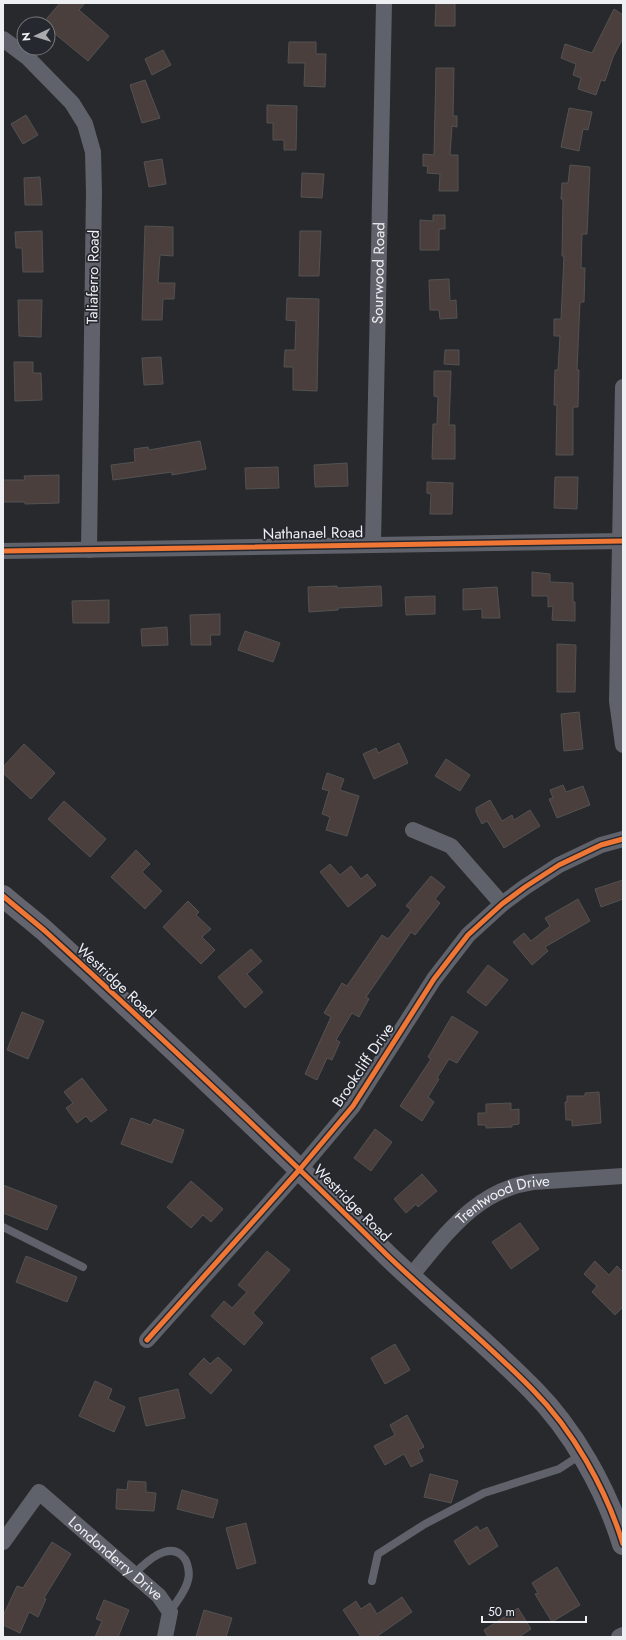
<svg xmlns="http://www.w3.org/2000/svg" width="626" height="1640" viewBox="0 0 626 1640" font-family="Jost,sans-serif">
<style>
.building{fill:#4a3f3c;stroke:#535252}
.lines{fill:none;stroke-linecap:round;stroke-linejoin:round}
.lane{stroke:#5f626a;stroke-width:8}
.street{stroke:#5f626a;stroke-width:16}
.secondary{stroke:#63646e;stroke-width:22}
.cycleway-casing{stroke:#26282f;stroke-width:8}
.cycleway{stroke:#f07635;stroke-width:5}
.labels{text-anchor:middle;stroke-width:3.5;stroke-linejoin:round;paint-order:stroke}
.street-label{font-size:15px;fill:#edeff3;stroke:#26282f}
</style>
<rect width="100%" height="100%" fill="#28292d"/>
<g class="building">
<path d="M60 3H85L79 10 109 36 88 61 48 28V24L43 23Z"/>
<path d="M436 3H455V26H435Z"/>
<path d="M614 9 623 15V38L613 57 605 81 601 80 596 95 578 89 581 78 573 75 576 64 561 58 565 44 592 53Z"/>
<path d="M289 42H316V54H326L325 87 304 86 305 63H288Z"/>
<path d="M163 50 171 65 152 75 145 59Z"/>
<path d="M436 68H454L453 116H457V127L452 126 450 155H458V191H439L440 174 427 173 428 166H423V154L434 155Z"/>
<path d="M145 80 160 118 142 123 130 85Z"/>
<path d="M267 105 297 106 296 150H284V140H273V123H267Z"/>
<path d="M569 108 592 112 588 130 583 129 579 151 561 147Z"/>
<path d="M26 115 38 135 23 144 11 124Z"/>
<path d="M162 159 166 184 149 187 144 162Z"/>
<path d="M570 165 590 167 587 234H582L581 268H585L584 302H580L577 370H579L578 407H573V455H556L557 405H554L555 370H558L560 336H554V319H561L564 256H562L563 199H561L562 183H568Z"/>
<path d="M302 173 324 174 322 198 301 197Z"/>
<path d="M40 177 42 205H25L24 178Z"/>
<path d="M433 215H445V229H439V250H420V220L433 221Z"/>
<path d="M145 226 173 227V256L160 255 158 283H175L174 299H163L162 320H142Z"/>
<path d="M42 231 43 272H23L22 248H16L15 232Z"/>
<path d="M300 231H321L319 276H299Z"/>
<path d="M449 279 450 301 456 300 457 318 440 319 439 310H430L429 280Z"/>
<path d="M287 298 319 299 317 391 293 390V367H284L285 350H295L296 321 286 320Z"/>
<path d="M18 300H42L41 337 19 336Z"/>
<path d="M445 350H459V365L444 364Z"/>
<path d="M161 357 163 384 144 385 142 358Z"/>
<path d="M14 362H33V373H41L42 400 15 401Z"/>
<path d="M434 371H451L449 425H455V459H432L433 424H437L438 397 434 396Z"/>
<path d="M200 441 206 469 172 475V472L113 480 111 465 135 462 134 449 148 447 149 450Z"/>
<path d="M347 463 348 486 315 487 314 465Z"/>
<path d="M278 467 279 488 246 489 245 468Z"/>
<path d="M59 475V503L25 504V502H3V480H25L24 476Z"/>
<path d="M555 477H578L577 509 554 508Z"/>
<path d="M427 482 453 483 452 514H430L431 494 427 493Z"/>
<path d="M532 572 550 574V582L573 583V602H575V621L552 620 553 606 548 607V596H532Z"/>
<path d="M337 586V588L381 586 382 606 338 608V610L309 612 308 587Z"/>
<path d="M497 587 500 618H482V609L463 610V589Z"/>
<path d="M435 596V614L406 615 405 597Z"/>
<path d="M109 600V623H73L72 601Z"/>
<path d="M220 614V635H210L211 645H191L190 615Z"/>
<path d="M167 627 168 645 142 646 141 629Z"/>
<path d="M245 631 280 643 273 662 238 650Z"/>
<path d="M557 644 576 645 575 692H557Z"/>
<path d="M579 712 583 749 564 751 561 714Z"/>
<path d="M399 743 408 763 374 779 363 754 376 748 378 753Z"/>
<path d="M24 744 55 773 31 799 3 773V767Z"/>
<path d="M446 759 470 775 460 791 435 776Z"/>
<path d="M327 773 344 779 340 790 359 796 347 836 326 830 330 817 322 814 329 791 322 789Z"/>
<path d="M563 785 566 792 583 786 590 805 557 818 549 799 553 798 550 790Z"/>
<path d="M490 800 502 821 512 815 514 820 530 810 540 826 504 848 487 821 482 824 476 812V808Z"/>
<path d="M64 801 106 839 90 857 48 819Z"/>
<path d="M136 850 150 864 142 872 162 891 145 909 111 877Z"/>
<path d="M330 864 340 875 351 866 361 879 367 874 376 885 348 907 320 872Z"/>
<path d="M431 876 445 887 435 899 440 903 415 935 411 932 366 997 369 999 359 1017 352 1013 336 1040 340 1042 332 1060 327 1058 317 1080 305 1074 331 1017 324 1013 342 983 347 986 382 935 388 939 411 910 406 906Z"/>
<path d="M623 880V899L601 907 595 889Z"/>
<path d="M578 899 590 921 545 947 548 951 532 965 513 942 524 933 531 941 550 926 545 918Z"/>
<path d="M188 901 199 912 196 915 211 929 202 937 215 950 201 964 163 927Z"/>
<path d="M251 949 262 961 247 974 263 992 245 1008 218 977Z"/>
<path d="M488 965 508 980 486 1006 467 992Z"/>
<path d="M22 1012 44 1021 28 1059 7 1050Z"/>
<path d="M452 1016 478 1032 457 1063 449 1059 437 1078 439 1079 428 1097 434 1102 422 1121 400 1106 431 1059 428 1057Z"/>
<path d="M82 1078 107 1110 91 1122 86 1116 77 1123 66 1108 73 1103 64 1092Z"/>
<path d="M599 1092 601 1123 572 1126V1120H566L565 1102H567V1096H585V1093Z"/>
<path d="M511 1103V1110L519 1109V1124L512 1125V1127L486 1128V1125H478V1113H486V1104Z"/>
<path d="M131 1118 151 1125 154 1119 184 1130 172 1163 121 1144Z"/>
<path d="M375 1129 392 1142 371 1171 354 1158Z"/>
<path d="M422 1174 437 1191 418 1207 416 1204 406 1213 394 1199Z"/>
<path d="M191 1181 223 1209 211 1222 203 1215 191 1228 167 1207Z"/>
<path d="M3 1185 57 1206 47 1230 3 1213Z"/>
<path d="M520 1223 539 1249 511 1269 492 1242Z"/>
<path d="M267 1251 290 1270 253 1313 263 1323 244 1345 211 1316 224 1301 232 1308 247 1292 238 1285Z"/>
<path d="M26 1256 77 1277 67 1302 16 1282Z"/>
<path d="M595 1261 609 1275 617 1266 623 1272V1307L615 1315 592 1292 597 1286 584 1274Z"/>
<path d="M395 1344 410 1370 385 1384 371 1358Z"/>
<path d="M218 1357 232 1370 211 1394 189 1374 204 1358 210 1364Z"/>
<path d="M95 1381 112 1389 108 1399 125 1407 114 1432 79 1416Z"/>
<path d="M178 1389 185 1418 146 1426 139 1398Z"/>
<path d="M407 1415 424 1447 418 1450 423 1461 411 1467 404 1454 385 1465 374 1446 395 1435 390 1425Z"/>
<path d="M430 1474 458 1481 451 1503 424 1497Z"/>
<path d="M128 1481 146 1482V1492L156 1493 154 1511 116 1509 117 1489 127 1490Z"/>
<path d="M182 1490 218 1500 213 1518 177 1509Z"/>
<path d="M246 1523 256 1563 237 1569 226 1528Z"/>
<path d="M477 1526 480 1531 487 1527 498 1546 469 1565 454 1541Z"/>
<path d="M52 1542 71 1554 44 1598 46 1599 38 1617 29 1612 20 1633 3 1625V1616L17 1586 23 1588Z"/>
<path d="M557 1567 580 1605 552 1622 535 1594 538 1593 532 1583Z"/>
<path d="M402 1597 412 1612 376 1637H361L343 1610 356 1601 361 1609 370 1603 377 1614Z"/>
<path d="M104 1600 129 1610 118 1637H95L102 1621 96 1619Z"/>
<path d="M518 1608 531 1629 519 1637H488L484 1630Z"/>
<path d="M204 1610 232 1618 226 1637H196Z"/>
</g>
<g class="lines">
<g class="lane">
<path d="M3 1227 83 1267"/>
<path d="M134 1574C145 1563 170 1538 185 1559 188 1564 190 1574 188 1580 186 1591 176 1602 170 1612"/>
<path d="M372 1581 378 1554 425 1524 484 1493 559 1469 582 1454"/>
</g>
<g class="street">
<path d="M3 39 27 57 72 103 85 124 93 152 94 192 89 550"/>
<path d="M623 387 617 701 623 745"/>
<path id="s1" d="M373 544 384 3"/>
<path d="M3 551 623 541"/>
<path d="M413 830 451 846 502 904"/>
<path id="s2" d="M410 1277C445 1236 475 1190 533 1182L623 1176"/>
<path d="M147 1340 300 1169 353 1106 434 979 468 935 502 904 525 887 559 865 601 845 623 839"/>
<path id="s3" d="M3 1542 39 1492 159 1596 170 1612 165 1637"/>
<path d="M619 1637 623 1635"/>
</g>
<path class="secondary" d="M3 896C17 908 31 919 45 931 161 1037 276 1145 388 1256 435 1301 486 1342 532 1389 573 1430 606 1489 623 1544"/>
<g class="cycleway-casing">
<g id="cycleway">
<path d="M3 551 623 541"/>
<path d="M3 896C17 908 31 919 45 931 161 1037 276 1145 388 1256 435 1301 486 1342 532 1389 573 1430 606 1489 623 1544"/>
<path d="M147 1340 300 1169 353 1106 434 979 468 935 502 904 525 887 559 865 601 845 623 839"/>
</g>
</g>
<use href="#cycleway" class="cycleway"/>
</g>
<g class="labels">
<g class="street-label">
<text dy="5" stroke="none"><textPath href="#s1" startOffset="271">Sourwood Road</textPath></text>
<text transform="translate(93 277) rotate(-89)" y="5">Taliaferro Road</text>
<text transform="translate(313 533) rotate(-1)" y="5">Nathanael Road</text>
<text transform="translate(116 981) rotate(43)" y="5">Westridge Road</text>
<text transform="translate(363 1065) rotate(-56)" y="5">Brookcliff Drive</text>
<text transform="translate(352 1203) rotate(45)" y="5">Westridge Road</text>
<text dy="5" stroke="none"><textPath href="#s2" startOffset="125">Trentwood Drive</textPath></text>
<text dy="5" stroke="none"><textPath href="#s3" startOffset="163">Londonderry Drive</textPath></text>
</g>
</g>
<rect width="626" height="1640" fill="none" stroke="#edeff3" stroke-width="8"/>
<g transform="translate(36 36) rotate(266)"><circle r="19" fill="#26282f" stroke="#76787d"/>
<path d="M0-3L7 15L0 10L-7 15Z" fill="#a8aaae"/>
<text y="-6" font-size="11" font-weight="bold" text-anchor="middle" fill="#edeff3">N</text>
</g>
<path d="M482 1616v6h104v-6" fill="none" stroke="#edeff3" stroke-width="2"/>
<text x="488" y="1616" font-size="12" fill="#edeff3" stroke="#26282f" stroke-width="3" paint-order="stroke">50 m</text>
</svg>
